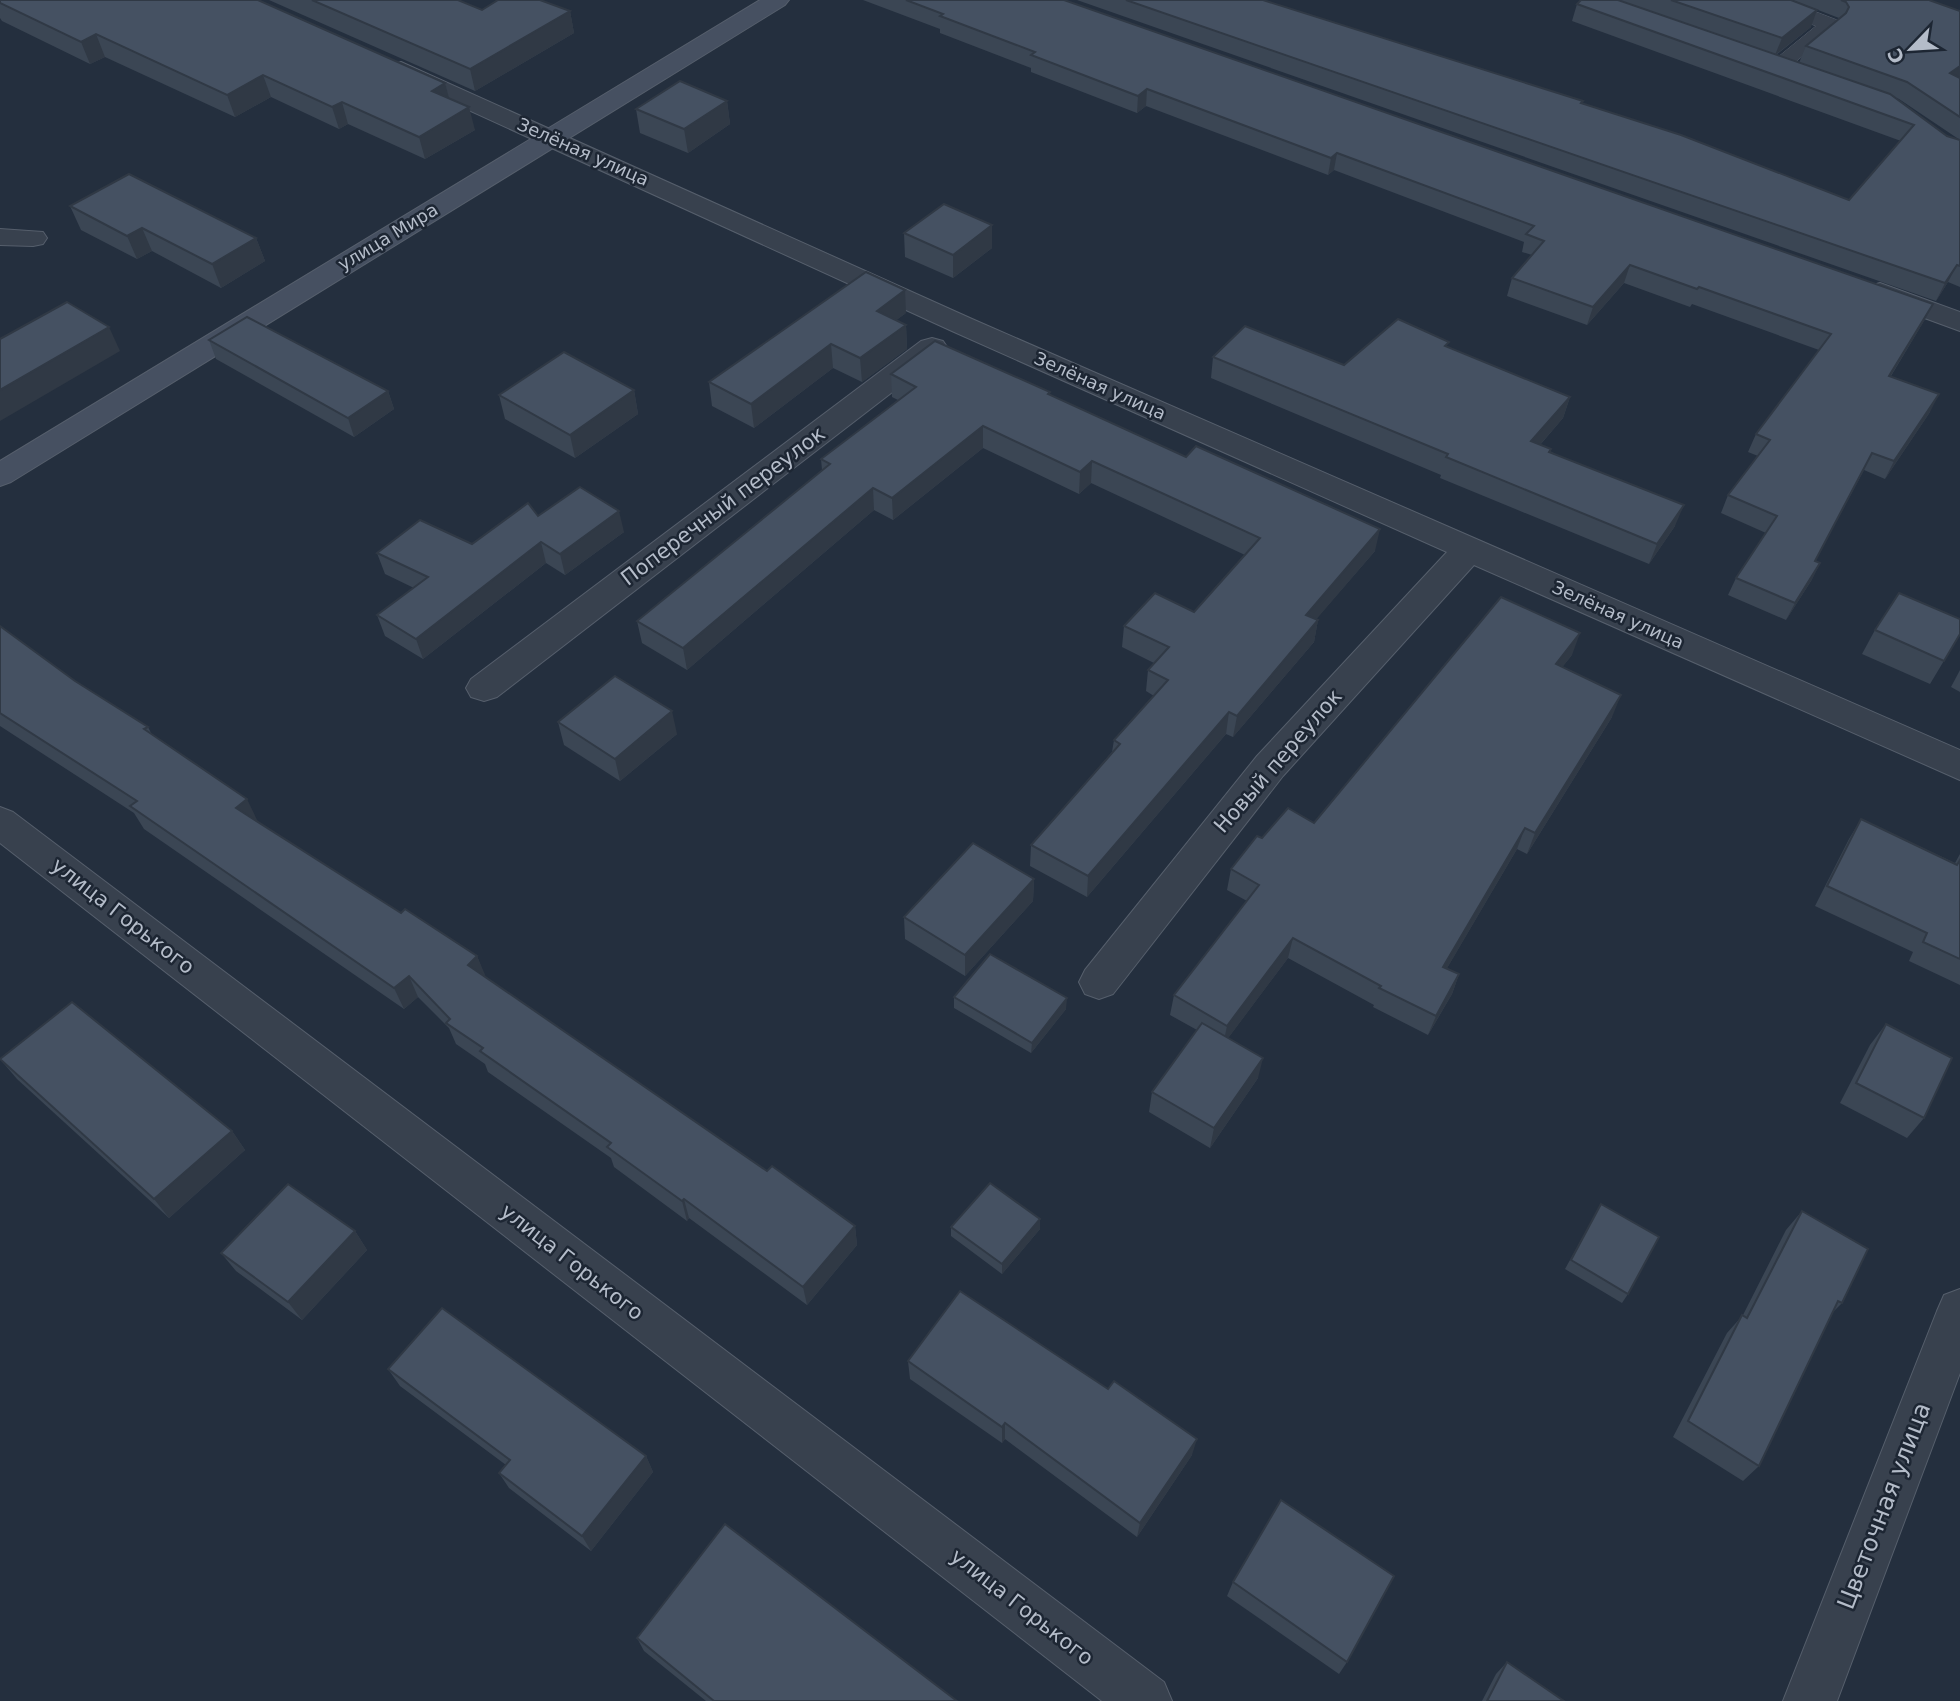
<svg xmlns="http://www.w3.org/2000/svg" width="1960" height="1701" viewBox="0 0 1960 1701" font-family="'DejaVu Sans',sans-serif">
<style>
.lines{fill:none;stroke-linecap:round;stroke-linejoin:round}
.lane-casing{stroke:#565f6c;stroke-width:1}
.street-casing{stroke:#565f6c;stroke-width:2}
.secondary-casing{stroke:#565f6c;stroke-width:2}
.lane{fill:#38414e;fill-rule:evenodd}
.street{fill:#38414e;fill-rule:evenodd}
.secondary{fill:#465061;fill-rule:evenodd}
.wall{fill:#3b4654}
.shaded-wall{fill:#303945}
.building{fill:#455162;stroke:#303945;stroke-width:2}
.labels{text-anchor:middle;stroke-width:5;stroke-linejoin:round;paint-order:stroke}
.far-street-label{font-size:18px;fill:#b4bcc9;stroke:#1d2633}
.street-label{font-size:21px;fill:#b4bcc9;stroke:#1d2633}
.near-street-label{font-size:24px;fill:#b4bcc9;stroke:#1d2633}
</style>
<rect width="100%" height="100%" fill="#242f3e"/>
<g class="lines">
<g class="lane-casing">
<path id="lane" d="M1757 0H1785L1837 20 1840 24 1786 70H1772L1769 66 1772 62 1816 26 1760 4Z"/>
</g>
<g class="street-casing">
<g id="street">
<path d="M401 62 972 319 1960 750V780L1474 565 1283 776 1113 994 1099 999 1085 994 1079 982 1085 970 1257 756 1447 552 952 331 392 75 388 70 392 65Z"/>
<path d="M0 229 43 232 47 238 43 244 33 246 0 245Z"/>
<path d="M1880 283 1960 312V331L1870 298 1866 292 1870 286Z"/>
<path d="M932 338 943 341 947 347 943 353 497 697 484 701 471 697 466 688 471 679 921 341Z"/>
<path d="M0 807 13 812 1164 1682 1172 1701H1102L0 843Z"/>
<path d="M1960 1289V1373L1837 1701H1783L1937 1311 1944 1295Z"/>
</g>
</g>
<g class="secondary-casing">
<path id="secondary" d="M760 0H789L785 5 11 482 0 486V461Z"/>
</g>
<use href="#lane" class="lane"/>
<use href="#street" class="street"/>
<use href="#secondary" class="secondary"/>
</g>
<g class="wall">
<path d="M0 0 445 83 449 98 475 130 425 159 348 124 339 129 271 97 235 117 105 57 90 64 2 21 0 18Z"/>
<path d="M269 0H458L482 10 570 11 574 33 475 91Z"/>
<path d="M863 0H1064L1933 304 1924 321 1891 376 1930 412 1885 479 1864 470 1815 561 1820 563 1811 581 1786 620 1728 595 1736 578 1766 533 1721 513 1728 495 1758 456 1748 452 1756 434 1819 350 1692 304 1690 307 1624 283 1587 325 1507 296 1512 278 1532 255 1522 252 1524 242 1334 170 1328 175 1146 106 1137 113 1031 72V68L940 33V29Z"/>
<path d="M1077 0H1263L1583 101 1582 103 1849 200 1901 141 1572 21 1577 4 1618 0H1791L1811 27 1776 55 1799 63 1806 46 1839 18 1792 0H1929L1960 78V140L1899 99 1893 97 1947 136 1960 140V287L1948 282 1936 301Z"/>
<path d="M727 101 730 124 688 153 640 133 636 109Z"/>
<path d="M70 206 256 238 265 261 221 288 152 251 137 259 81 230Z"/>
<path d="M904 233 992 248 953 278 905 257Z"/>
<path d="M906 313 896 320 906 325 907 349 862 382 833 368 754 428 712 406 709 382Z"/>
<path d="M209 340 388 391 394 409 354 437 216 359Z"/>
<path d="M1448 347 1570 397 1563 418 1540 445 1675 526 1649 564 1440 478 1441 475 1211 378 1213 357 1344 365Z"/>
<path d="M891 374 1050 392V395L1375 551 1316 619 1318 620 1314 642 1233 737 1226 734 1087 897 1030 866 1031 845 1112 752 1114 740 1154 696 1146 691 1148 670 1154 663 1122 647 1124 626 1194 612 1245 555 1091 483 1079 494 983 448 893 520 874 510 687 670 642 643 637 621 822 470 821 459 898 400 892 397Z"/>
<path d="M634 390 638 414 575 458 505 419 499 395Z"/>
<path d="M538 516 624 532 565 575 546 563 423 659 385 636 377 615 414 588 385 574 377 553 472 544Z"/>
<path d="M0 626 75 681 148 727 152 735 258 822 401 913 477 956 485 977 767 1171 855 1226 857 1245 807 1305 689 1218 687 1221 614 1167 611 1158 488 1072 485 1064 456 1044 449 1028 418 997 404 1009 144 829 134 813 0 726Z"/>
<path d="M1875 630 1960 634 1930 684 1862 654Z"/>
<path d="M1572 655 1562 667 1612 717 1527 854 1517 849 1447 968 1459 974 1452 994 1428 1035 1373 1007 1374 1005 1288 958 1228 1038 1258 1078 1210 1148 1149 1112 1152 1092 1197 1030 1170 1015 1174 995 1247 901 1227 890 1231 869 1262 838 1314 823Z"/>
<path d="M1960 670V692L1951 687Z"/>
<path d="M558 722 677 734 620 781 564 745Z"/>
<path d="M1861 819 1955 863 1960 854V985L1909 961 1913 952 1815 906 1849 839Z"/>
<path d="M1034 879 1033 901 965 976 905 939 904 917Z"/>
<path d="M954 997 1066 1009 1031 1053 954 1008Z"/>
<path d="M1886 1024 1924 1118 1907 1138 1840 1103 1870 1045Z"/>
<path d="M0 1059 232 1131 245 1150 169 1218 17 1079Z"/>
<path d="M1601 1204 1628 1294 1622 1303 1565 1269Z"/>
<path d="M1802 1211 1842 1303 1832 1313 1759 1466 1743 1481 1673 1437 1727 1333 1743 1315 1786 1230Z"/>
<path d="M1040 1219V1229L1002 1274 951 1236V1227Z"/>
<path d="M355 1231 367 1250 302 1320 236 1271 221 1253Z"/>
<path d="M908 1361 1192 1455 1137 1537 1005 1439 1002 1443 910 1379Z"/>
<path d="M388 1369 646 1456 653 1472 591 1551 509 1488 499 1473 506 1465 400 1386Z"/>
<path d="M1233 1582 1347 1662 1339 1674 1227 1596Z"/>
<path d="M637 1638 957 1701H706L644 1651Z"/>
<path d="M1507 1662 1564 1701H1482L1496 1674Z"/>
</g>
<g class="shaded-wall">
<path d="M1817 10 1811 27 1775 55 1782 38Z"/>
<path d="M570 11 574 33 475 91 470 69Z"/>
<path d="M96 34 105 57 90 64 81 42Z"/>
<path d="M1960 66V77L1942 90 1950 73Z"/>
<path d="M263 75 271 97 235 117 227 95Z"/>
<path d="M445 83 451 105 432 91Z"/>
<path d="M1147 89 1146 106 1137 113 1138 96Z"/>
<path d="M727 101 730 124 688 153 684 129Z"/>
<path d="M342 102 348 124 339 129 332 107Z"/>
<path d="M469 107 475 130 425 159 419 137Z"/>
<path d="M1337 153 1334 170 1328 175 1331 158Z"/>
<path d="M992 225V248L953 278V255Z"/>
<path d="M142 228 152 251 137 259 127 236Z"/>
<path d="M256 238 265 261 221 288 212 264Z"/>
<path d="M1630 265 1624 283 1587 325 1593 307Z"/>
<path d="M1957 265 1948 282 1936 301 1945 283Z"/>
<path d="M905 290 906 313 878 334 877 311Z"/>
<path d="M1933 304 1924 321 1880 393 1889 376Z"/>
<path d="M906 325 907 349 862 382 860 358Z"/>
<path d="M109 327 120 351 0 421V390Z"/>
<path d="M831 344 833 368 754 428 751 404Z"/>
<path d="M634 390 638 414 575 458 570 435Z"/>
<path d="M388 391 394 409 354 437 348 418Z"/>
<path d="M1939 394 1930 412 1885 479 1894 461Z"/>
<path d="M1570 397 1563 418 1525 462 1531 441Z"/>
<path d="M983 426V448L893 520 892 498Z"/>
<path d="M1092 461 1091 483 1079 494 1080 472Z"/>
<path d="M873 488 874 510 687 670 683 648Z"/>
<path d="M1684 505 1675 526 1649 564 1657 544Z"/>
<path d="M619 511 624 532 565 575 560 554Z"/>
<path d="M1380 529 1375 551 1301 637 1306 615Z"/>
<path d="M541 542 546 563 423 659 416 639Z"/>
<path d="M1820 563 1811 581 1786 620 1795 603Z"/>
<path d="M1318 620 1314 642 1233 737 1237 716Z"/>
<path d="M1580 633 1572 655 1548 685 1556 664Z"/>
<path d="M1621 695 1612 717 1527 854 1535 833Z"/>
<path d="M672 711 677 734 620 781 615 759Z"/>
<path d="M1229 712 1226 734 1087 897 1088 876Z"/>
<path d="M247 799 258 822 236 808Z"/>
<path d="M1525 828 1517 849 1436 987 1443 967Z"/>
<path d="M1034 879 1033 901 965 976V955Z"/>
<path d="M1293 938 1288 958 1223 1045 1227 1026Z"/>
<path d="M477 956 486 977 468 965Z"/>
<path d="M1459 974 1452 994 1428 1035 1436 1016Z"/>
<path d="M409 976 418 997 404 1009 394 988Z"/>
<path d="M1067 998 1066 1009 1031 1053 1032 1043Z"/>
<path d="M1263 1058 1258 1078 1210 1148 1214 1128Z"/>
<path d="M232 1131 245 1150 169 1218 154 1199Z"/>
<path d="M684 1199 689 1218 687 1221 682 1201Z"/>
<path d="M1040 1219V1229L1002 1274V1264Z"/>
<path d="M855 1226 857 1245 807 1305 803 1287Z"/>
<path d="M355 1231 367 1250 302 1320 288 1302Z"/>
<path d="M1005 1423V1439L1002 1443V1427Z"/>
<path d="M1197 1439 1192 1455 1137 1537 1140 1523Z"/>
<path d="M646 1456 653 1472 591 1551 582 1536Z"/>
</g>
<g class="building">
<path d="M0 0H258L445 83 432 91 469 107 419 137 342 102 332 107 263 75 227 95 96 34 81 42 0 3Z"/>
<path d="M312 0H458L482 10 498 0H540L570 11 470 69Z"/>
<path d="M906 0H1064L1933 304 1889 376 1939 394 1894 461 1872 453 1815 561 1820 563 1795 603 1736 578 1777 516 1728 495 1770 440 1756 434 1831 334 1699 287 1697 289 1630 265 1593 307 1512 278 1544 241 1526 234 1534 226 1337 153 1331 158 1147 89 1138 96 1031 55 1035 52 940 16 943 14Z"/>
<path d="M1126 0H1263L1583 101 1581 103 1681 135 1849 200 1914 125 1577 4 1581 0H1618L1890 94 1947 136 1960 140V266L1957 265 1945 283Z"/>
<path d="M1671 0H1791L1817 10 1782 38Z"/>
<path d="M1841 0H1929L1960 11V66L1950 73 1960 78V117L1907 82 1806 46 1846 13 1849 7 1846 2Z"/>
<path d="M680 81 727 101 684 129 636 109Z"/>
<path d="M129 174 256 238 212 264 142 228 127 236 70 206Z"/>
<path d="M944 204 992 225 953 255 904 233Z"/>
<path d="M866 272 905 290 877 311 906 325 860 358 831 344 751 404 709 382Z"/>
<path d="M67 302 109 327 0 390V339Z"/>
<path d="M247 317 388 391 348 418 209 340Z"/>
<path d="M1398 319 1449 342 1445 346 1570 397 1531 441 1551 449 1549 452 1684 505 1657 544 1446 457 1448 454 1213 357 1245 326 1344 365Z"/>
<path d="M935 341 1050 392 1048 394 1186 457 1196 446 1380 529 1306 615 1318 620 1237 716 1229 712 1088 876 1031 845 1120 744 1114 740 1168 680 1148 670 1169 647 1124 626 1155 593 1194 612 1260 538 1092 461 1080 472 983 426 892 498 873 488 683 648 637 621 830 464 821 459 916 387 891 374Z"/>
<path d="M564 352 634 390 570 435 499 395Z"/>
<path d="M580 487 619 511 560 554 541 542 416 639 377 615 428 577 377 553 420 520 472 544 528 503 538 516Z"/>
<path d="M1899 593 1960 619V634L1944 661 1875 630Z"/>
<path d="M1501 597 1580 633 1556 664 1621 695 1535 833 1525 828 1443 967 1459 974 1436 1016 1379 988 1381 986 1293 938 1227 1026 1174 995 1259 885 1231 869 1257 836 1262 838 1288 808 1314 823Z"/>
<path d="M0 626 75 681 148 727 144 729 247 799 236 808 401 913 405 909 477 956 468 965 767 1171 772 1166 855 1226 803 1287 684 1199 682 1201 607 1147 611 1143 480 1051 483 1048 446 1023 450 1019 409 976 394 988 130 806 137 801 0 713Z"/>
<path d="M615 676 672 711 615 759 558 722Z"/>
<path d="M1861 819 1957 865 1960 860V959L1923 942 1927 933 1827 886Z"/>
<path d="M973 843 1034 879 965 955 904 917Z"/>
<path d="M990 954 1067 998 1032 1043 954 997Z"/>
<path d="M72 1002 232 1131 154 1199 0 1059Z"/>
<path d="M1202 1023 1263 1058 1214 1128 1152 1092Z"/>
<path d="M1886 1024 1952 1058 1924 1118 1856 1083Z"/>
<path d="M990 1183 1040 1219 1002 1264 951 1227Z"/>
<path d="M288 1184 355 1231 288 1302 221 1253Z"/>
<path d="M1601 1204 1659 1237 1628 1294 1571 1260Z"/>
<path d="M1802 1211 1868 1249 1842 1303 1838 1301 1759 1466 1688 1421 1742 1315 1747 1318Z"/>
<path d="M960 1291 1108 1389 1114 1381 1197 1439 1140 1523 1005 1423 1002 1427 908 1361Z"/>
<path d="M442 1308 646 1456 582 1536 499 1473 510 1460 388 1369Z"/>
<path d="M1281 1500 1394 1576 1347 1662 1233 1582Z"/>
<path d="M725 1524 957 1701H714L637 1638Z"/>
<path d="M1507 1662 1564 1701H1487Z"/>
</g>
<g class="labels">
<g class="far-street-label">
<text transform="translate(583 152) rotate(24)" y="6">Зелёная улица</text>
<text transform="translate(388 237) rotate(-31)" y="6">улица Мира</text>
<text transform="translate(1100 386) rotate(24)" y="6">Зелёная улица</text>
<text transform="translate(1618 615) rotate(24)" y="6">Зелёная улица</text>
</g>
<g class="street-label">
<text transform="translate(723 506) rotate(-37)" y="7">Поперечный переулок</text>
<text transform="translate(1278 761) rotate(-49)" y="7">Новый переулок</text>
<text transform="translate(123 916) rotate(38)" y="7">улица Горького</text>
<text transform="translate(572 1262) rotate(38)" y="7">улица Горького</text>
<text transform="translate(1022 1607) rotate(38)" y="7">улица Горького</text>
</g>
<g class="near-street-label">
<text transform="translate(1884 1506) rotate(-69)" y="8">Цветочная улица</text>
</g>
</g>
<g transform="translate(1911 49) rotate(245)" stroke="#1d2633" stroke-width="5" paint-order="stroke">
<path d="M0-5L12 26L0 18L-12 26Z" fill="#b4bcc9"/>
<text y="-10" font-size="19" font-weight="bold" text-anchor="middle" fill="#b4bcc9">С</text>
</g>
</svg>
